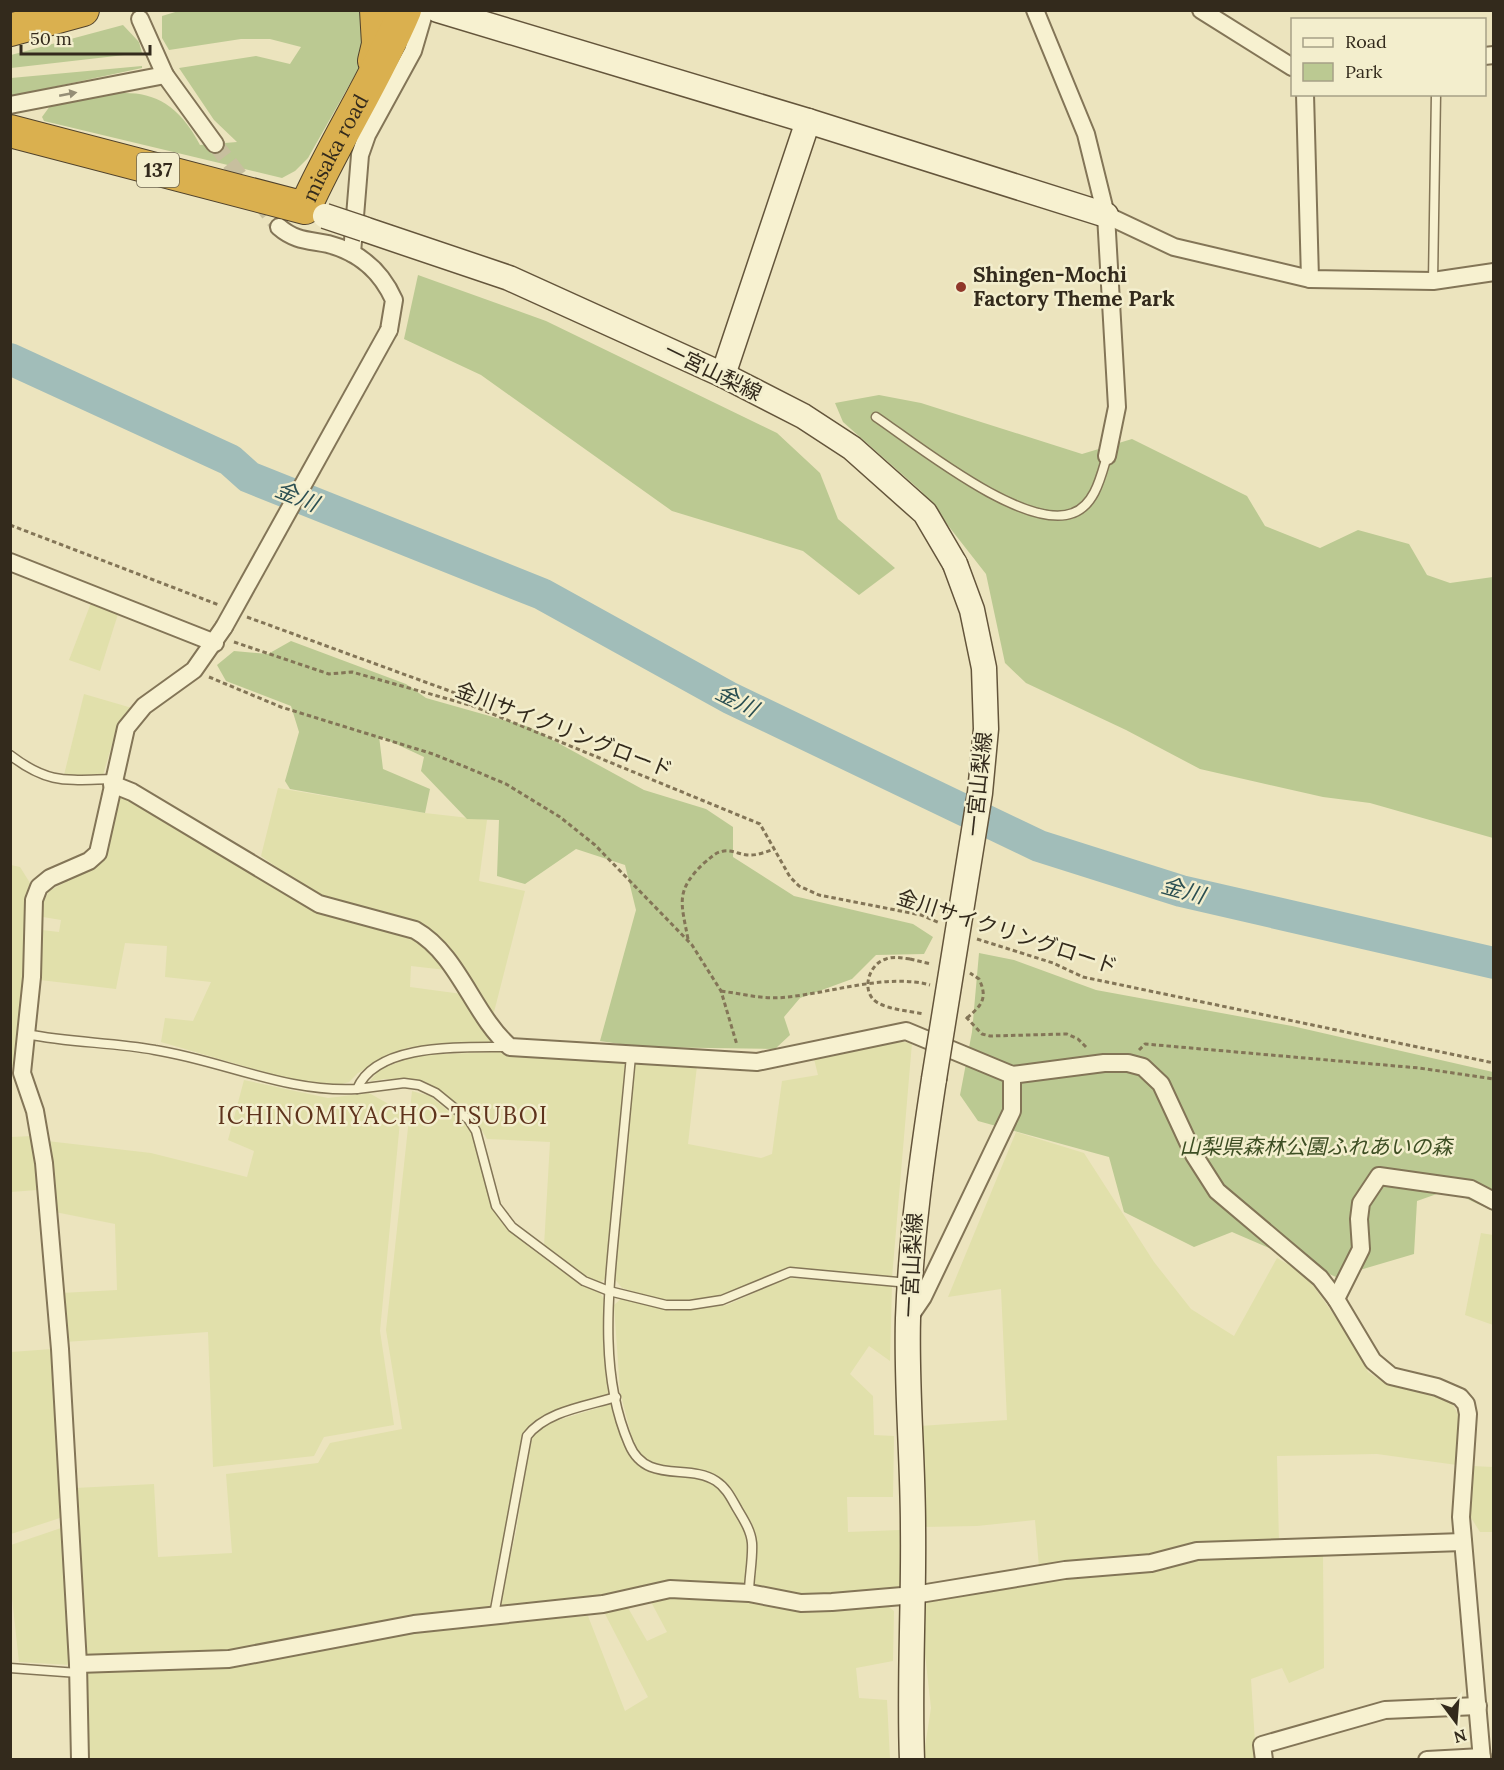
<svg xmlns="http://www.w3.org/2000/svg" width="1504" height="1770" viewBox="0 0 1504 1770" font-family="Lora,'Noto Sans JP',serif">
<style>
.farmland{fill:#e1e0ab}
.green{fill:#bbc992}
.lines{fill:none;stroke-linecap:round;stroke-linejoin:round}
.river{stroke:#a1bdb9;stroke-width:32}
.street-tunnel{stroke:#c7bf9e;stroke-width:16;stroke-dasharray:16 8;stroke-linecap:butt}
.lane-casing{stroke:#837557;stroke-width:11}
.street-casing{stroke:#837557;stroke-width:20}
.secondary-casing{stroke:#64553b;stroke-width:27}
.highway-casing{stroke:#50422c;stroke-width:34}
.path{stroke:#837557;stroke-width:3;stroke-dasharray:4.5 3;stroke-linecap:butt}
.lane{stroke:#f7f1d0;stroke-width:8}
.street{stroke:#f7f1d0;stroke-width:16}
.secondary{stroke:#f7f1d0;stroke-width:24}
.highway{stroke:#dab04f;stroke-width:32}
.street-bridge-casing{stroke:#837557;stroke-width:20;stroke-linecap:butt}
.secondary-bridge-casing{stroke:#64553b;stroke-width:27;stroke-linecap:butt}
.path-bridge{stroke:#837557;stroke-width:3;stroke-dasharray:4.5 3;stroke-linecap:butt}
.street-bridge{stroke:#f7f1d0;stroke-width:16}
.secondary-bridge{stroke:#f7f1d0;stroke-width:24}
.oneway{fill:#958e76}
.poi-dot{fill:#90372a;stroke:#f3eecd;stroke-width:2}
.labels{text-anchor:middle;stroke-width:5;stroke-linejoin:round;paint-order:stroke}
.shield{fill:#f3eecd;stroke:#6d6551;stroke-width:1.5}
.shield-label{font-size:20px;font-weight:bold;fill:#332a1c}
.street-label{font-size:21px;fill:#332a1c;stroke:#f3eecd}
.poi-label{font-size:21px;font-weight:bold;fill:#332a1c;stroke:#f3eecd;text-anchor:start}
.park-label{font-size:21px;font-style:italic;fill:#3d4e23;stroke:#f3eecd}
.water-label{font-size:22px;font-style:italic;fill:#2b4f52;stroke:#f3eecd}
.quarter-label{font-size:24px;letter-spacing:1.5px;fill:#5e331c;stroke:#f3eecd}
</style>
<rect width="100%" height="100%" fill="#ece4be"/>
<g class="farmland">
<path d="M91 603 118 614 100 671 69 660Z"/>
<path d="M84 694 132 708 113 741 103 775H64Z"/>
<path d="M278 788 425 813 487 820 479 881 525 891 493 1016 430 930 325 901 261 856Z"/>
<path d="M128 795 316 909 424 940 446 970 411 966 410 987 462 994 493 1038 491 1044 410 1047 392 1053 358 1073 349 1082 332 1087 295 1081 161 1042 165 1018 193 1021 211 982 165 977 167 946 125 943 116 989 40 980 42 930 59 932 61 920 43 917 44 901 49 891 101 863 107 856 117 798Z"/>
<path d="M11 865 20 867 30 883 17 1066H11Z"/>
<path d="M896 1041 912 1043 892 1278 786 1269 721 1298 668 1303 622 1288 614 1278 635 1059 697 1066 688 1144 761 1158 772 1154 782 1081 818 1075 813 1055Z"/>
<path d="M499 1052 625 1060 608 1276 601 1282 591 1280 544 1246 550 1142 487 1139 474 1117 426 1082 385 1079 370 1081 379 1070 416 1055Z"/>
<path d="M244 1080 328 1098 369 1093 401 1111 380 1331 394 1425 324 1437 314 1456 213 1467 208 1332 65 1342 61 1293 117 1290 115 1224 55 1212 47 1141 151 1153 247 1177 254 1151 228 1140Z"/>
<path d="M412 1091 430 1096 469 1128 477 1145 491 1204 505 1225 529 1247 579 1283 600 1293 605 1301 604 1343 610 1396 537 1420 524 1433 489 1610 421 1617 340 1629 227 1654 84 1658 75 1488 154 1484 158 1557 232 1553 226 1474 318 1463 330 1443 402 1429 386 1330Z"/>
<path d="M1016 1132 1084 1153 1154 1262 1191 1309 1234 1336 1277 1258 1305 1274 1351 1339 1368 1372 1383 1382 1445 1399 1453 1405 1460 1418 1457 1465 1377 1454 1277 1456 1279 1543 1151 1558 1039 1567 1035 1520 977 1526 923 1527 920 1426 1007 1420 1001 1289 948 1297Z"/>
<path d="M32 1136 37 1190 11 1192V1137Z"/>
<path d="M1481 1233 1493 1235V1325L1465 1315Z"/>
<path d="M788 1278 892 1285 890 1361 869 1346 850 1374 873 1396 874 1435 894 1436 893 1497H847L848 1532 900 1530 901 1591 831 1599 754 1592 757 1546 752 1523 725 1482 712 1474 657 1466 640 1455 632 1439 620 1391 614 1305 622 1298 671 1311 727 1305Z"/>
<path d="M52 1349 63 1517 11 1534V1352Z"/>
<path d="M614 1403 626 1446 652 1470 711 1482 722 1491 742 1523 747 1543 746 1585 505 1610 499 1605 516 1532 530 1439 546 1424Z"/>
<path d="M1472 1466 1493 1467V1532H1480L1470 1516Z"/>
<path d="M61 1528 70 1665 19 1662 11 1589V1545Z"/>
<path d="M1195 1556H1323L1324 1668 1289 1683 1282 1668 1251 1679 1256 1759H923L931 1708 919 1599Z"/>
<path d="M686 1595 885 1604 894 1611 893 1661 856 1668 859 1698 887 1700 890 1759H89L84 1671 417 1629 588 1616 625 1711 648 1697 604 1612 627 1606 647 1641 667 1632 650 1600Z"/>
</g>
<g class="green">
<path d="M182 10H366L364 59 308 158 295 171 282 178 44 121 42 117 50 106C114 92 163 74 200 145L237 142 214 120 179 68 256 56 290 64 301 47 270 39H241L169 50 162 38V16Z"/>
<path d="M123 25 139 42 142 53 11 68V55Z"/>
<path d="M142 66V68L11 96V78Z"/>
<path d="M418 275 546 321 777 433 820 473 838 519 895 568 859 595 803 551 672 511 481 375 404 339Z"/>
<path d="M879 395 921 403 1082 454 1132 439 1247 496 1265 526 1320 548 1358 530 1409 544 1427 575 1450 583 1493 577V838L1370 803 1323 797 1200 769 1126 730 1026 683 1005 663 986 574 921 491 843 422 835 403Z"/>
<path d="M291 641 406 684 426 698 529 727 644 790 706 809 733 827V857L794 896 913 924 933 937 924 954 876 955 852 979 800 998 784 1017 790 1035 775 1049 640 1047 600 1041 636 910 625 865 576 849 525 884 497 876 499 820 467 819 421 771 424 757 379 736 383 769 430 789 425 813 290 789 285 781 299 732 291 706 226 681 217 665 234 651 268 654Z"/>
<path d="M979 953 1014 960 1096 990 1292 1026 1493 1072V1211L1448 1190 1417 1201 1414 1254 1336 1277 1232 1232 1194 1247 1124 1212 1109 1157 978 1121 960 1095 972 1032Z"/>
</g>
<g class="lines">
<path class="river" d="M10 359 230 460 249 477 542 594 730 698 1039 846 1181 891 1494 963"/>
<path class="street-tunnel" d="M215 144 279 227"/>
<g class="lane-casing">
<g id="lane">
<path d="M1433 281 1436 94"/>
<path d="M876 417C916 444 1025 532 1073 513 1095 505 1101 476 1107 456"/>
<path d="M10 755C49 785 67 780 113 779"/>
<path d="M27 1034C70 1043 113 1042 155 1050 224 1061 287 1093 357 1089 377 1041 467 1048 510 1047"/>
<path d="M631 1056C626 1109 621 1162 616 1214 609 1290 598 1372 629 1444 646 1485 689 1463 716 1481 727 1488 732 1500 738 1510 744 1520 751 1531 752 1543 753 1559 749 1577 749 1593"/>
<path d="M357 1089 404 1083 419 1085 436 1093 469 1120 476 1131 496 1206 512 1227 584 1281 609 1291 666 1305H690L722 1300 790 1272 909 1283"/>
<path d="M494 1615 527 1436C546 1411 587 1406 616 1397"/>
<path d="M10 1668 78 1673"/>
</g>
</g>
<g class="street-casing">
<g id="street">
<path d="M1035 10 1086 134 1106 215 1117 407 1107 456"/>
<path d="M1201 10 1292 67"/>
<path d="M140 19 165 75 215 144"/>
<path d="M1484 56 1494 55"/>
<path d="M1305 94 1310 279"/>
<path d="M10 105 165 75"/>
<path d="M1106 215 1174 247 1310 279 1433 281 1494 272"/>
<path d="M279 227C295 241 309 240 328 244 359 252 381 271 394 300L389 330"/>
<path d="M352 253 360 155 367 135 413 51 425 10"/>
<path d="M10 562 215 643"/>
<path d="M112 784 132 792 319 904 415 930C459 955 473 1015 510 1047L757 1062 906 1031 1012 1075 1104 1063H1128L1143 1067 1161 1084 1194 1155 1217 1191 1320 1278 1336 1299 1373 1361 1391 1376 1437 1387 1460 1397 1466 1404 1468 1414 1461 1517 1482 1760"/>
<path d="M1336 1299 1361 1249 1359 1219 1361 1203 1379 1176 1471 1189 1494 1201"/>
<path d="M908 1319 923 1297 1012 1111V1075"/>
<path d="M78 1664 229 1659 414 1624 603 1604 670 1589 749 1593 801 1603 832 1602 914 1595 1065 1570 1151 1563 1197 1551 1463 1542"/>
<path d="M80 1760 78 1664 60 1349 44 1163 35 1111 22 1073 32 977 34 900 39 887 50 878 89 861 98 853 126 728 144 706 194 670 224 627"/>
<path d="M1264 1760 1262 1745 1385 1710 1478 1706"/>
<path d="M1427 1760 1482 1757"/>
</g>
</g>
<g class="secondary-casing">
<g id="secondary">
<path d="M438 10 808 121 1106 215"/>
<path d="M364 229 509 278 723 375 803 416 852 448 925 513 955 564"/>
<path d="M723 375 808 121"/>
<path d="M912 1760C909 1682 914 1605 913 1528 913 1458 906 1388 908 1318 911 1237 922 1158 934 1079"/>
</g>
</g>
<g class="highway-casing">
<g id="highway">
<path d="M10 30 83 10"/>
<path d="M374 61 378 44 376 10"/>
<path id="s1" d="M10 131 305 208C335 141 376 79 405 10"/>
</g>
</g>
<g class="path">
<path d="M10 525 219 605"/>
<path d="M247 617 458 694 471 705"/>
<path d="M234 642 329 674 352 672 473 706 760 824 790 877 799 886 819 895 921 915 940 923"/>
<path d="M209 677 281 707 433 754 468 768 506 784 560 817 595 845 692 945 721 991 737 1045"/>
<path d="M688 939C681 902 675 891 704 863 711 858 715 852 724 851 732 850 739 854 747 855 756 856 766 852 774 849"/>
<path d="M977 939 1053 963 1083 977 1494 1063"/>
<path d="M910 959 931 964"/>
<path d="M721 991C743 994 765 1000 787 997 830 993 888 973 930 985"/>
<path d="M966 1017 982 1034 990 1036 1067 1034 1078 1039 1087 1048"/>
<path d="M967 1018C982 1005 988 998 979 979L970 973"/>
<path d="M1139 1050 1145 1044 1419 1068 1494 1079"/>
</g>
<use href="#lane" class="lane"/>
<use href="#street" class="street"/>
<use href="#secondary" class="secondary"/>
<use href="#highway" class="highway"/>
<g class="street-bridge-casing">
<path id="street-bridge" d="M224 627 389 330"/>
</g>
<g class="secondary-bridge-casing">
<g id="secondary-bridge">
<path d="M325 216 364 229"/>
<path d="M934 1079 980 793 986 729 984 668 972 610 955 564"/>
</g>
</g>
<path class="path-bridge" d="M910 959C902 958 894 956 886 959 868 964 860 993 878 1003 891 1010 910 1011 924 1014"/>
<use href="#street-bridge" class="street-bridge"/>
<use href="#secondary-bridge" class="secondary-bridge"/>
</g>
<defs><path id="oneway-solid" d="M-6-.8H1V-3.2L6.5 0L1 3.2V.8H-6Z" transform="scale(1.5)"/></defs>
<use class="oneway" href="#oneway-solid" transform="translate(68 94) rotate(-11)"/>
<circle class="poi-dot" cx="961" cy="287" r="6"/>
<g class="labels">
<rect class="shield" x="137" y="153" width="42" height="34" rx="4.5"/>
<g class="shield-label">
<text x="158" y="177">137</text>
</g>
<g class="street-label">
<text dy="7" stroke="none"><textPath href="#s1" startOffset="372">misaka road</textPath></text>
<text transform="translate(713 372) rotate(26)" y="7">一宮山梨線</text>
<text transform="translate(564 730) rotate(21)" y="7">金川サイクリングロード</text>
<text transform="translate(979 784) rotate(-84)" y="7">一宮山梨線</text>
<text transform="translate(1007 932) rotate(18)" y="7">金川サイクリングロード</text>
<text transform="translate(912 1265) rotate(-87)" y="7">一宮山梨線</text>
</g>
<g class="poi-label">
<text x="973" y="282">Shingen-Mochi<tspan x="973" dy="24">Factory Theme Park</tspan></text>
</g>
<g class="park-label">
<text x="1316" y="1154">山梨県森林公園ふれあいの森</text>
</g>
<g class="water-label">
<text transform="translate(297 496) rotate(22)" y="8">金川</text>
<text transform="translate(737 700) rotate(27)" y="8">金川</text>
<text transform="translate(1183 890) rotate(15)" y="8">金川</text>
</g>
<g class="quarter-label">
<text x="383" y="1124">ICHINOMIYACHO-TSUBOI</text>
</g>
</g>
<rect width="1504" height="1770" fill="none" stroke="#332a1c" stroke-width="24"/>
<rect x="1291" y="18" width="195" height="78" fill="#f3eecd" stroke="#a6a086" stroke-width="1.5"/>
<rect x="1303" y="38" width="30" height="9" fill="#f7f1d0" stroke="#a6a086" stroke-width="1.5"/>
<text x="1345" y="48" font-size="18" fill="#332a1c">Road</text>
<rect x="1303" y="63" width="30" height="18" fill="#bbc992" stroke="#a6a086" stroke-width="1.5"/>
<text x="1345" y="78" font-size="18" fill="#332a1c">Park</text>
<g transform="translate(1456 1722) rotate(164)" stroke="#f3eecd" stroke-width="4.5" paint-order="stroke">
<path d="M0-4.5L10 22L0 15L-10 22Z" fill="#332a1c"/>
<text y="-9" font-size="16" font-weight="bold" text-anchor="middle" fill="#332a1c">N</text>
</g>
<path d="M21 45v9h129v-9" fill="none" stroke="#332a1c" stroke-width="3"/>
<text x="30" y="45" font-size="18" fill="#332a1c" stroke="#f3eecd" stroke-width="4.5" paint-order="stroke">50 m</text>
</svg>
